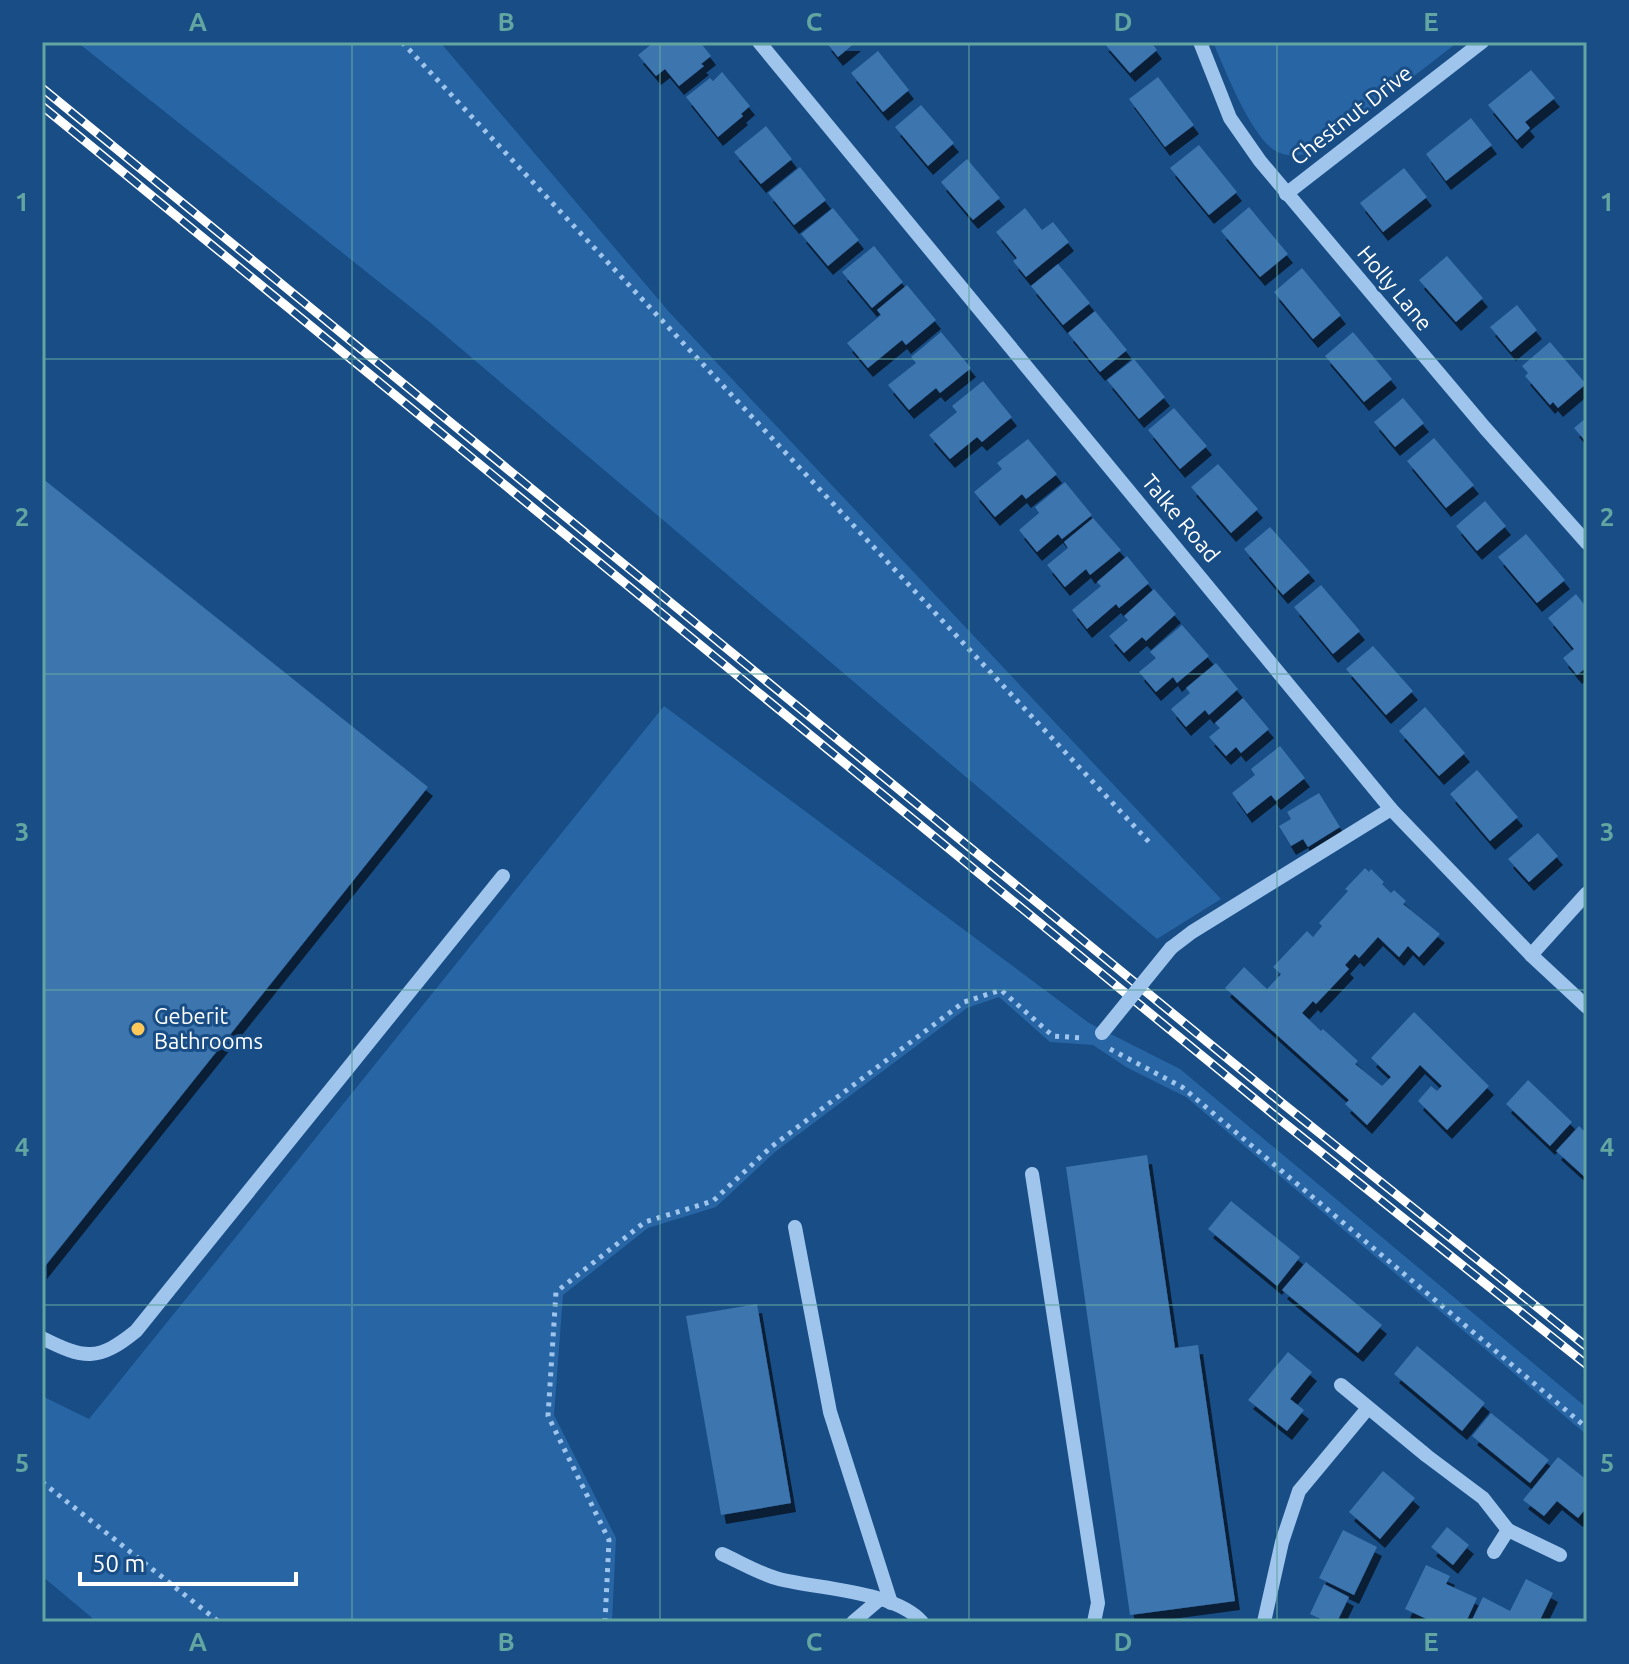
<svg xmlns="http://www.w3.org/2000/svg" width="1629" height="1664" viewBox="0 0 1629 1664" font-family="Ubuntu,sans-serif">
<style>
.green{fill:#2865a4}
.building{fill:#3d74ae;filter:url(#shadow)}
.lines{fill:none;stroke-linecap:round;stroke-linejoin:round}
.path{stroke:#9fc5ed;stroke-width:5;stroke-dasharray:4 6;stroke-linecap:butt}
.minor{stroke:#9fc5ed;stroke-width:14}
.rail-casing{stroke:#fff;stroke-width:9}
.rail{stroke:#184d86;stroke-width:6;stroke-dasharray:18;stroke-linecap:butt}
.minor-bridge{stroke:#9fc5ed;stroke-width:14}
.grid{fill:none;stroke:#63a6a1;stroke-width:2;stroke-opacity:0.55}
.poi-dot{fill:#ffc85a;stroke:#184d86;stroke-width:3}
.labels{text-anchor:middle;stroke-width:6;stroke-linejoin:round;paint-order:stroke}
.street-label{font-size:22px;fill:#fff;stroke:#184d86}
.poi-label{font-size:22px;fill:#fff;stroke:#184d86;text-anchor:start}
.neatline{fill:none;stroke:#63a6a1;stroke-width:3}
.grid-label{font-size:26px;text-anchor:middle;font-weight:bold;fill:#63a6a1}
</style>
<defs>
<filter id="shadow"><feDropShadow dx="5" dy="9" stdDeviation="0" flood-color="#0009"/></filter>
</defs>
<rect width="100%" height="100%" fill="#184d86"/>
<g class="green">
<path d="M77 42H440L670 313 1221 899 1157 939 432 324Z"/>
<path d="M1213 42H1458L1316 152C1302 155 1288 159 1274 150 1250 134 1225 70 1213 42Z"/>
<path d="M664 706 1089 1023 1180 1069 1587 1408V1435L1186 1097 1126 1067 1093 1045 1050 1042 999 997 967 1008 775 1152 716 1207 648 1228 563 1295 554 1415 616 1538 612 1622H97L42 1576V1396L89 1419Z"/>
</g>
<g class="building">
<path d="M654 42H700L711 56 701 64 704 66 679 86 665 69 656 76 638 55Z"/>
<path d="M826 42H856L838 57Z"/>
<path d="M1103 42H1151L1157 50 1130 73Z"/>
<path d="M878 51 909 90 883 112 851 73Z"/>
<path d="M1531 70 1555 98 1525 122 1530 128 1517 140 1488 105Z"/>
<path d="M722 72 750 106 741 114 743 116 718 137 686 97 710 78 713 81Z"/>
<path d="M1158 77 1194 125 1165 147 1129 99Z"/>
<path d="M921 105 954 143 928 166 895 127Z"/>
<path d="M1471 118 1492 145 1446 181 1426 154Z"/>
<path d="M766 126 792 159 761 184 734 152Z"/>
<path d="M1199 145 1237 192 1209 215 1170 168Z"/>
<path d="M967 159 1000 198 973 220 941 182Z"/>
<path d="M800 167 826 200 794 225 768 193Z"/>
<path d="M1404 168 1427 197 1383 232 1360 203Z"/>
<path d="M1249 207 1288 254 1260 277 1221 231Z"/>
<path d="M833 208 859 240 828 266 801 234Z"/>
<path d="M1025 208 1042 230 1053 222 1069 242 1026 277 1013 261 1017 258 996 232Z"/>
<path d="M874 246 903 282 872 308 842 272Z"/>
<path d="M1447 256 1483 298 1456 322 1419 280Z"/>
<path d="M1058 264 1090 303 1063 325 1031 286Z"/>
<path d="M1302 268 1341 315 1313 339 1274 292Z"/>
<path d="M907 285 936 320 906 345 902 340 868 368 847 343 881 315 877 310Z"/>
<path d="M1517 305 1537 330 1511 352 1490 327Z"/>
<path d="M1095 311 1127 350 1100 372 1068 333Z"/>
<path d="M941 332 971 368 940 393 936 388 909 410 888 385 916 363 911 357Z"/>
<path d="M1353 332 1392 379 1364 402 1325 356Z"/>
<path d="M1550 342 1586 384 1558 408 1553 402 1550 405 1525 376 1528 373 1522 366Z"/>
<path d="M1134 359 1165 397 1139 419 1107 380Z"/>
<path d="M983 381 1012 417 982 442 977 437 950 459 929 435 957 412 952 406Z"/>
<path d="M1403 398 1424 423 1395 447 1374 422Z"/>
<path d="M1174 408 1207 446 1180 469 1148 430Z"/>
<path d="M1587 417V443L1574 428Z"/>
<path d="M1434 438 1474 485 1446 508 1407 461Z"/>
<path d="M1028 439 1057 474 1026 499 1022 494 995 517 974 492 1002 469 997 463Z"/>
<path d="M1218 464 1258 509 1231 533 1191 487Z"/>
<path d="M42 478 428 787 42 1270Z"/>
<path d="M1065 482 1092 515 1062 539 1058 534 1037 552 1019 530 1039 513 1035 507Z"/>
<path d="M1485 501 1506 526 1477 551 1456 526Z"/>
<path d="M1093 518 1121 550 1090 575 1086 569 1065 587 1047 565 1068 548 1064 542Z"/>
<path d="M1270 527 1310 572 1283 595 1244 549Z"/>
<path d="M1526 534 1565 580 1537 603 1498 557Z"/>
<path d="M1127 556 1149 583 1119 608 1116 604 1087 629 1072 610 1101 586 1097 582Z"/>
<path d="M1321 585 1360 631 1333 654 1294 607Z"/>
<path d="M1154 589 1176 614 1146 641 1142 637 1124 653 1109 636 1128 620 1124 616Z"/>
<path d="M1576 594 1587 608V667L1577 675 1563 658 1574 649 1548 618Z"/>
<path d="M1182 625 1209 656 1177 683 1173 677 1156 692 1139 672 1156 658 1150 652Z"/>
<path d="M1373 646 1413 691 1386 715 1346 669Z"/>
<path d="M1216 663 1238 689 1209 715 1205 710 1186 727 1171 709 1190 693 1186 688Z"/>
<path d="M1243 698 1269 729 1241 753 1236 747 1226 756 1209 737 1220 728 1215 723Z"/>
<path d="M1425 707 1465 753 1439 776 1399 731Z"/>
<path d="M1280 746 1305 778 1276 801 1271 795 1247 814 1232 793 1255 775 1251 769Z"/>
<path d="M1477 770 1518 817 1490 841 1450 794Z"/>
<path d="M1319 793 1340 827 1308 847 1303 839 1291 846 1279 826 1291 819 1287 812Z"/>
<path d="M1538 833 1558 856 1529 882 1508 859Z"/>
<path d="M1365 868 1369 872 1371 869 1384 882 1382 884 1391 893 1394 890 1406 901 1403 904 1440 934 1419 957 1408 946 1399 957 1378 937 1359 958 1355 954 1345 965 1349 969 1316 1004 1313 1001 1302 1013 1321 1031 1323 1029 1358 1061 1355 1064 1382 1086 1391 1077 1371 1058 1414 1012 1489 1086 1447 1130 1418 1101 1431 1086 1437 1091 1442 1086 1420 1065 1367 1125 1345 1104 1349 1100 1225 988 1244 967 1267 989 1281 974 1273 967 1307 931 1313 937 1322 926 1319 923 1348 891 1345 889Z"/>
<path d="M1528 1080 1572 1122 1550 1146 1506 1104Z"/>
<path d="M1579 1126 1587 1134V1179L1556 1151Z"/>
<path d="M1147 1155 1175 1348 1198 1345 1235 1601 1130 1615 1066 1167Z"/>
<path d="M1231 1201 1300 1257 1277 1286 1208 1229Z"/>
<path d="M1306 1262 1382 1325 1358 1353 1282 1290Z"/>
<path d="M757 1304 791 1503 721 1515 686 1316Z"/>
<path d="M1417 1346 1485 1403 1462 1431 1394 1374Z"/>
<path d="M1288 1352 1312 1372 1290 1399 1304 1410 1287 1431 1248 1400Z"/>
<path d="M1491 1413 1549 1460 1530 1483 1472 1436Z"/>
<path d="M1558 1457 1587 1480V1507L1578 1518 1557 1501 1544 1516 1523 1500Z"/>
<path d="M1383 1471 1415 1498 1380 1539 1349 1512Z"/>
<path d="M1447 1527 1469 1545 1453 1565 1431 1547Z"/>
<path d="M1343 1530 1377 1547 1354 1595 1319 1578Z"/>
<path d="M1426 1565 1450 1576 1446 1584 1477 1598 1466 1622H1433L1405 1609Z"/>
<path d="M1526 1579 1553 1593 1539 1622H1471L1483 1597 1510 1611Z"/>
<path d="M1324 1584 1349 1597 1337 1622H1327L1310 1614Z"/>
</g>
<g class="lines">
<g class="path">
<path d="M402 42 1149 842"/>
<path d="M1110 1049 1182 1087 1587 1428"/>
<path d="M42 1482 219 1622"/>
<path d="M605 1622 609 1540 548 1416 556 1292 645 1222 713 1201 771 1147 964 1002 1001 990 1053 1036 1083 1038"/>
</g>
<g class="minor">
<path d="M759 42 1391 809 1531 955 1587 1007"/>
<path d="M1200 42 1230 118 1260 161 1485 428 1587 543"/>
<path d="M1286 194 1482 42"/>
<path d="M1171 948 1192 932 1391 809"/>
<path d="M1531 955 1587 893"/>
<path d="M1032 1174 1098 1603 1094 1622"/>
<path d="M795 1227 830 1412 891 1603"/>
<path d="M42 1338C84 1359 98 1362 136 1331L503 876"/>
<path d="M1341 1385 1427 1456 1483 1498 1508 1530 1560 1555"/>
<path d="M1494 1552 1508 1530"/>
<path d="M722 1554C740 1562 760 1574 779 1579 819 1589 895 1591 922 1622"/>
<path d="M853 1622 880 1599"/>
<path d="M1264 1622 1282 1542 1299 1491 1368 1408"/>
</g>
<g class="rail-casing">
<g id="rail">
<path d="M42 88 1282 1103 1587 1347"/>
<path d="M42 106 1273 1114 1587 1365"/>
</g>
</g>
<use href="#rail" class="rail"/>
<path class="minor-bridge" d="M1102 1033 1171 948"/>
</g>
<path class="grid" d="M352 42V1622M660 42V1622M969 42V1622M1277 42V1622M42 359H1587M42 674H1587M42 990H1587M42 1305H1587"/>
<circle class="poi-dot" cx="138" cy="1029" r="8"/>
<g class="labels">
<g class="street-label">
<text transform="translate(1351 115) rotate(-38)" y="8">Chestnut Drive</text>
<text transform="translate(1395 288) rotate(50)" y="8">Holly Lane</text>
<text transform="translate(1181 518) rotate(50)" y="8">Talke Road</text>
</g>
<g class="poi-label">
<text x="154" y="1024">Geberit<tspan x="154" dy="25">Bathrooms</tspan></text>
</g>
</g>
<rect width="1629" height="1664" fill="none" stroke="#184d86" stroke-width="88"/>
<path d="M80 1572v12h216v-12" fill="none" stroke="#ffffff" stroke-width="4"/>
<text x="92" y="1572" font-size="24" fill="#ffffff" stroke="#184d86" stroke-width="6" paint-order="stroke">50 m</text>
<rect x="44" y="44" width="1541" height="1576" class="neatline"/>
<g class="grid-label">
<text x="198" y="31">A</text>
<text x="506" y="31">B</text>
<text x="814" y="31">C</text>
<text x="1123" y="31">D</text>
<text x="1431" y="31">E</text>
<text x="22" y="211">1</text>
<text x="1607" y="211">1</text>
<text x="22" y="526">2</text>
<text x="1607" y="526">2</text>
<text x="22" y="841">3</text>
<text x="1607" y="841">3</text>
<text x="22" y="1156">4</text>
<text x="1607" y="1156">4</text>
<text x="22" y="1472">5</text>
<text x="1607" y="1472">5</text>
<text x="198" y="1651">A</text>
<text x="506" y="1651">B</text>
<text x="814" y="1651">C</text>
<text x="1123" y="1651">D</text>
<text x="1431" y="1651">E</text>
</g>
</svg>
